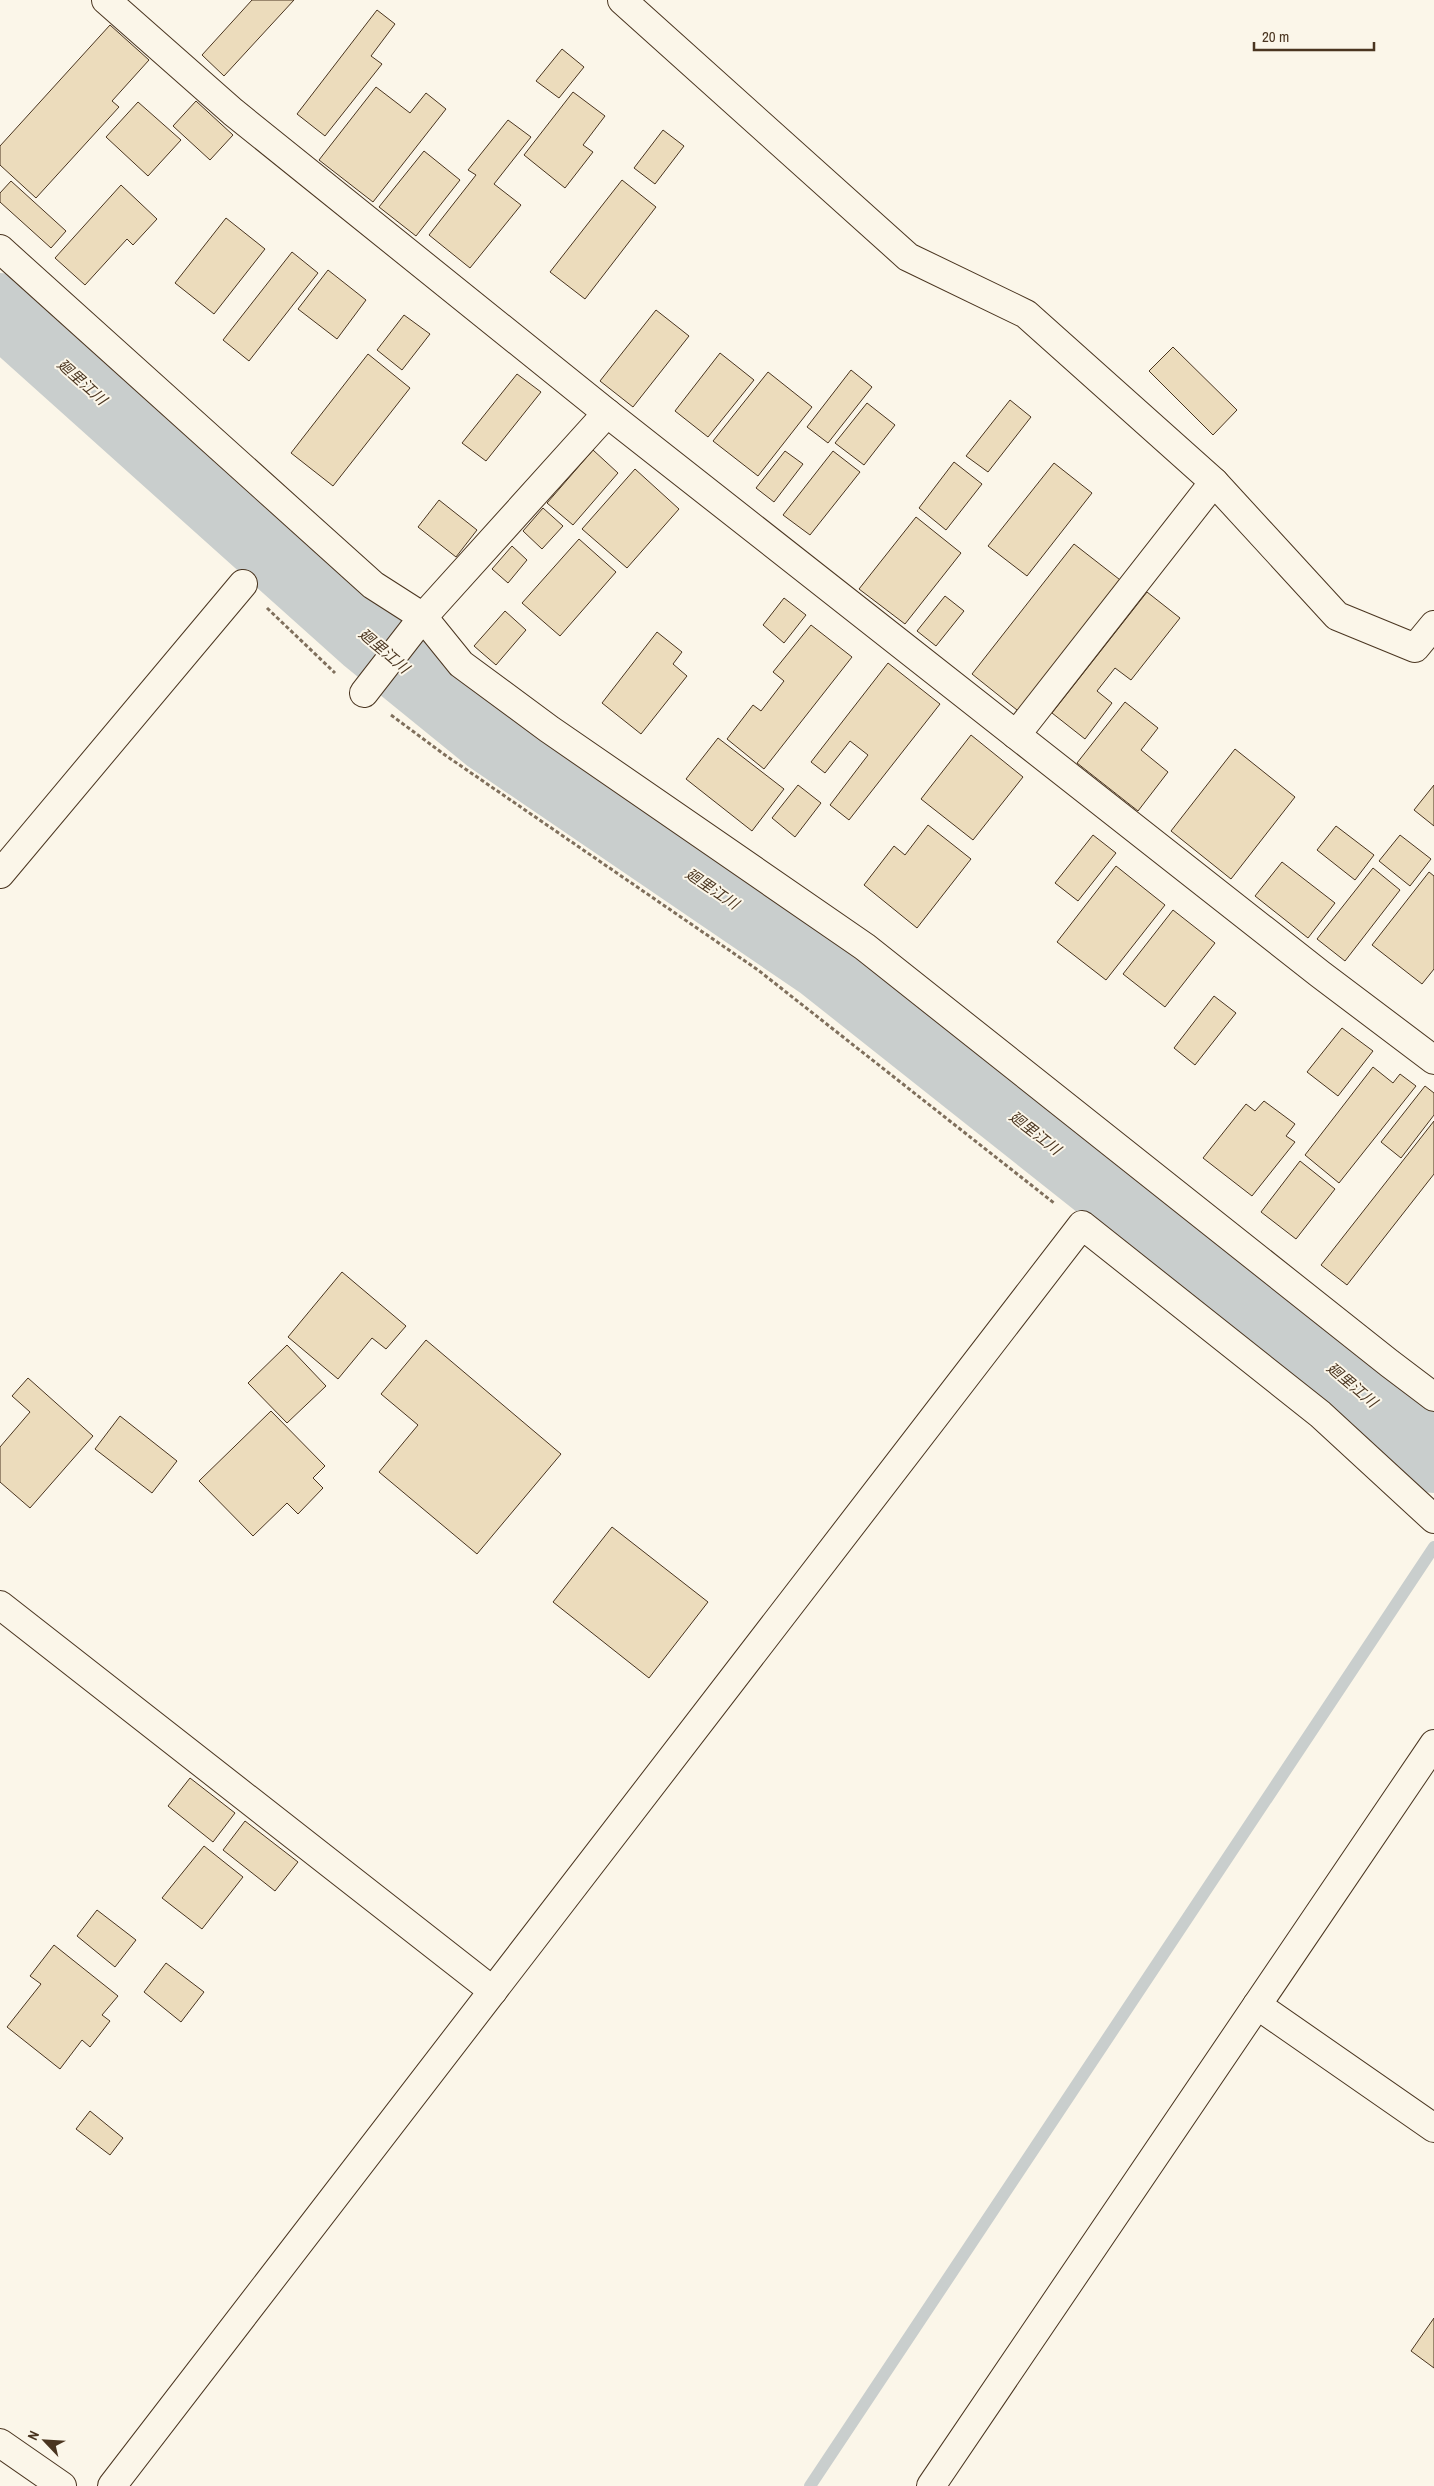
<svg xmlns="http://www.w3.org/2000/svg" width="1434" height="2486" viewBox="0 0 1434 2486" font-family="'Archivo Narrow','Noto Sans JP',sans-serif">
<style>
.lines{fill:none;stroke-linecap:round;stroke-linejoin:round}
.stream{stroke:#c9cecd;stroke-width:12}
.river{stroke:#c9cecd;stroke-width:72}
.building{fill:#ecdcbc;stroke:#4a3520}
.minor-casing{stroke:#4a3520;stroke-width:30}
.tertiary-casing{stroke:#4a3520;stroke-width:30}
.path{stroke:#7f6f5c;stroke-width:3;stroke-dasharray:4 2.5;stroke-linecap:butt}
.minor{stroke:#fbf6e9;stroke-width:28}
.tertiary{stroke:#fbf6e9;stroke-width:28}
.labels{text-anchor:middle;stroke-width:4;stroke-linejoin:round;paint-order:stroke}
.water-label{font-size:15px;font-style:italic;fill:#4a3520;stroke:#fbf6e9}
</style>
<rect width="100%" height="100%" fill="#fbf6e9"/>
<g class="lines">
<path class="stream" d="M810 2486 1434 1547"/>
<path class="river" d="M0 309 366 637 489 737 822 964 1348 1381 1434 1457"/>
</g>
<g class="building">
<path d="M252 0H294L224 76 202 55Z"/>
<path d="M377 10 395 24 371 56 382 64 325 136 297 114Z"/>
<path d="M110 25 149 60 112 101 119 107 36 198 0 165V146Z"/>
<path d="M562 49 584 67 559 98 536 81Z"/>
<path d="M376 87 410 113 426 93 446 109 373 202 319 160Z"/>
<path d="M573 92 605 116 583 145 593 152 565 188 524 155Z"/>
<path d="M196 101 233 135 210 160 173 126Z"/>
<path d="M138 102 181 140 148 176 106 137Z"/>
<path d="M508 120 531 137 494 184 521 205 470 268 429 235 476 175 468 170Z"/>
<path d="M663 130 684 146 655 184 634 168Z"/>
<path d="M424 151 460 180 416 236 379 207Z"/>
<path d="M622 180 656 207 585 299 550 272Z"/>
<path d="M11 181 66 231 51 248 0 202V193Z"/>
<path d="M121 185 157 219 133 245 127 239 85 285 55 258Z"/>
<path d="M226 218 265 249 214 314 175 283Z"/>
<path d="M292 252 318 273 249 361 223 340Z"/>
<path d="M328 270 366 300 337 339 298 309Z"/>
<path d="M656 310 689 336 633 407 600 381Z"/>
<path d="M404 315 430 334 402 370 377 350Z"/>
<path d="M1173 347 1237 410 1213 435 1149 371Z"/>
<path d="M720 353 754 380 708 437 675 411Z"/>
<path d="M368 354 410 388 333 486 291 453Z"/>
<path d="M851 370 872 387 828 443 807 427Z"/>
<path d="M768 372 812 407 758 476 713 441Z"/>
<path d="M517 374 541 392 486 461 462 443Z"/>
<path d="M1010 400 1031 417 988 472 966 456Z"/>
<path d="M867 403 895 425 864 465 835 443Z"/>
<path d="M593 450 618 473 573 525 547 503Z"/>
<path d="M785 451 803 464 774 502 756 488Z"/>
<path d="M833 451 860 472 810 535 783 515Z"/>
<path d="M954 462 982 484 946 530 919 508Z"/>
<path d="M1054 463 1092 493 1027 576 988 546Z"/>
<path d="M635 469 679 509 627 568 582 529Z"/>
<path d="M439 500 477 530 456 557 418 527Z"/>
<path d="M543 508 563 526 542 549 523 531Z"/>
<path d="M916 517 961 553 905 624 859 589Z"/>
<path d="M579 539 616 572 560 636 522 603Z"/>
<path d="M1074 544 1124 583 1022 714 972 674Z"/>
<path d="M512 546 527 560 508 583 492 569Z"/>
<path d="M1147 592 1180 618 1131 680 1115 668 1097 691 1112 703 1085 739 1052 713Z"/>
<path d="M945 596 964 611 936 646 917 631Z"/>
<path d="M784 598 806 615 784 643 763 625Z"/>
<path d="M505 611 526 630 496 665 474 646Z"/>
<path d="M811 625 852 657 764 769 727 739 753 705 761 711 784 681 773 672Z"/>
<path d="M657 632 682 652 673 664 687 676 641 734 602 703Z"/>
<path d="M888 663 940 704 849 820 830 805 868 755 850 741 825 773 811 762Z"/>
<path d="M1125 702 1158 728 1141 750 1168 772 1138 811 1077 763Z"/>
<path d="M971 735 1023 777 973 840 921 799Z"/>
<path d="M718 738 784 789 752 831 686 779Z"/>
<path d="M1235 749 1295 797 1231 879 1171 831Z"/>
<path d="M798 785 821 803 795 837 772 818Z"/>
<path d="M1434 785V826L1414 810Z"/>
<path d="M928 825 971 859 917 928 864 885 894 846 905 855Z"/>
<path d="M1336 826 1374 855 1355 880 1317 850Z"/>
<path d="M1093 835 1116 853 1078 901 1055 883Z"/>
<path d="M1400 835 1431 859 1410 886 1379 861Z"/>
<path d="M1282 862 1335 903 1308 938 1255 896Z"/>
<path d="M1116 866 1165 905 1106 980 1057 942Z"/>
<path d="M1373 868 1400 890 1345 961 1317 939Z"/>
<path d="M1429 872 1434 876V969L1422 984 1372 945Z"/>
<path d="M1173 910 1215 943 1165 1007 1123 974Z"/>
<path d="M1214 996 1236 1013 1195 1065 1174 1048Z"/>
<path d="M1342 1028 1373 1051 1338 1096 1307 1072Z"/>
<path d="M1373 1067 1393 1083 1400 1074 1416 1086 1339 1183 1305 1155Z"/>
<path d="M1425 1086 1434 1093V1115L1401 1158 1381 1142Z"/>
<path d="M1264 1101 1295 1124 1286 1136 1295 1142 1252 1196 1203 1158 1246 1104 1255 1111Z"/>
<path d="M1434 1121V1174L1347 1285 1321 1265Z"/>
<path d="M1300 1161 1335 1189 1296 1239 1261 1212Z"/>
<path d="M342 1272 406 1326 386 1349 372 1338 338 1379 288 1337Z"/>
<path d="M426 1340 561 1454 477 1554 379 1472 418 1425 381 1394Z"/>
<path d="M287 1345 326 1386 287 1423 248 1383Z"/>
<path d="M28 1378 93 1436 30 1508 0 1482V1447L30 1412 12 1396Z"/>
<path d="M271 1411 325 1466 313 1478 323 1488 298 1514 287 1503 253 1536 199 1481Z"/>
<path d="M120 1416 177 1461 152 1493 95 1449Z"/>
<path d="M612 1527 708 1602 649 1678 553 1602Z"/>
<path d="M190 1778 235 1813 213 1842 168 1806Z"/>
<path d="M245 1821 298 1862 275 1891 223 1850Z"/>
<path d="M204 1846 243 1877 202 1929 162 1898Z"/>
<path d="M97 1910 136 1940 115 1967 77 1936Z"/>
<path d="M54 1945 118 1996 102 2015 110 2021 90 2047 82 2040 60 2069 7 2027 41 1984 30 1976Z"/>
<path d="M166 1963 204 1992 181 2022 144 1992Z"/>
<path d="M90 2111 123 2138 110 2155 76 2129Z"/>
<path d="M1434 2318V2368L1411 2351Z"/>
</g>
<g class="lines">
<g class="minor-casing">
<g id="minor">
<path d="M106 0 233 112 607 413 1320 974 1434 1060"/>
<path d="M622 0 908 257 1026 314 1214 482 1337 616 1415 648 1434 625"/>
<path d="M0 249 373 585 423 617 461 664 549 729 865 947 1389 1363 1434 1397"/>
<path d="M364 693 423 617 607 413"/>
<path d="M1016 735 1214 482"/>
<path d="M0 874 243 584"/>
<path d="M0 1605 493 1991"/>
<path d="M1257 2005 1434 2128"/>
<path d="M112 2486 1082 1225 1320 1414 1434 1519"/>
</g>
</g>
<g class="tertiary-casing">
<g id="tertiary">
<path d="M0 2443 62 2486"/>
<path d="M931 2486 1434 1744"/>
</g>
</g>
<g class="path">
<path d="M267 608 335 673"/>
<path d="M391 715 445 755 758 970 1054 1203"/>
</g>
<use href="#minor" class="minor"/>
<use href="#tertiary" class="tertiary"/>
</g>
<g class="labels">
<g class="water-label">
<text transform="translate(82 382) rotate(42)" y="5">廻里江川</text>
<text transform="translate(384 651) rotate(40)" y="5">廻里江川</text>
<text transform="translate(712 889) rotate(34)" y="5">廻里江川</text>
<text transform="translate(1035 1133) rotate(38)" y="5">廻里江川</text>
<text transform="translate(1352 1385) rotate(40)" y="5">廻里江川</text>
</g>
</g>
<g transform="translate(45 2441) rotate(295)" stroke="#fbf6e9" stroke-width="4" paint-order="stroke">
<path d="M0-4L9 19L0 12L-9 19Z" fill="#4a3520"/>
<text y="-8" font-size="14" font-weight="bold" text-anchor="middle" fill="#4a3520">N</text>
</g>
<path d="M1254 42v8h120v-8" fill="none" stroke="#4a3520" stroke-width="2.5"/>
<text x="1262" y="42" font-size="15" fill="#4a3520" stroke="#fbf6e9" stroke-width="4" paint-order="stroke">20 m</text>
</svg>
